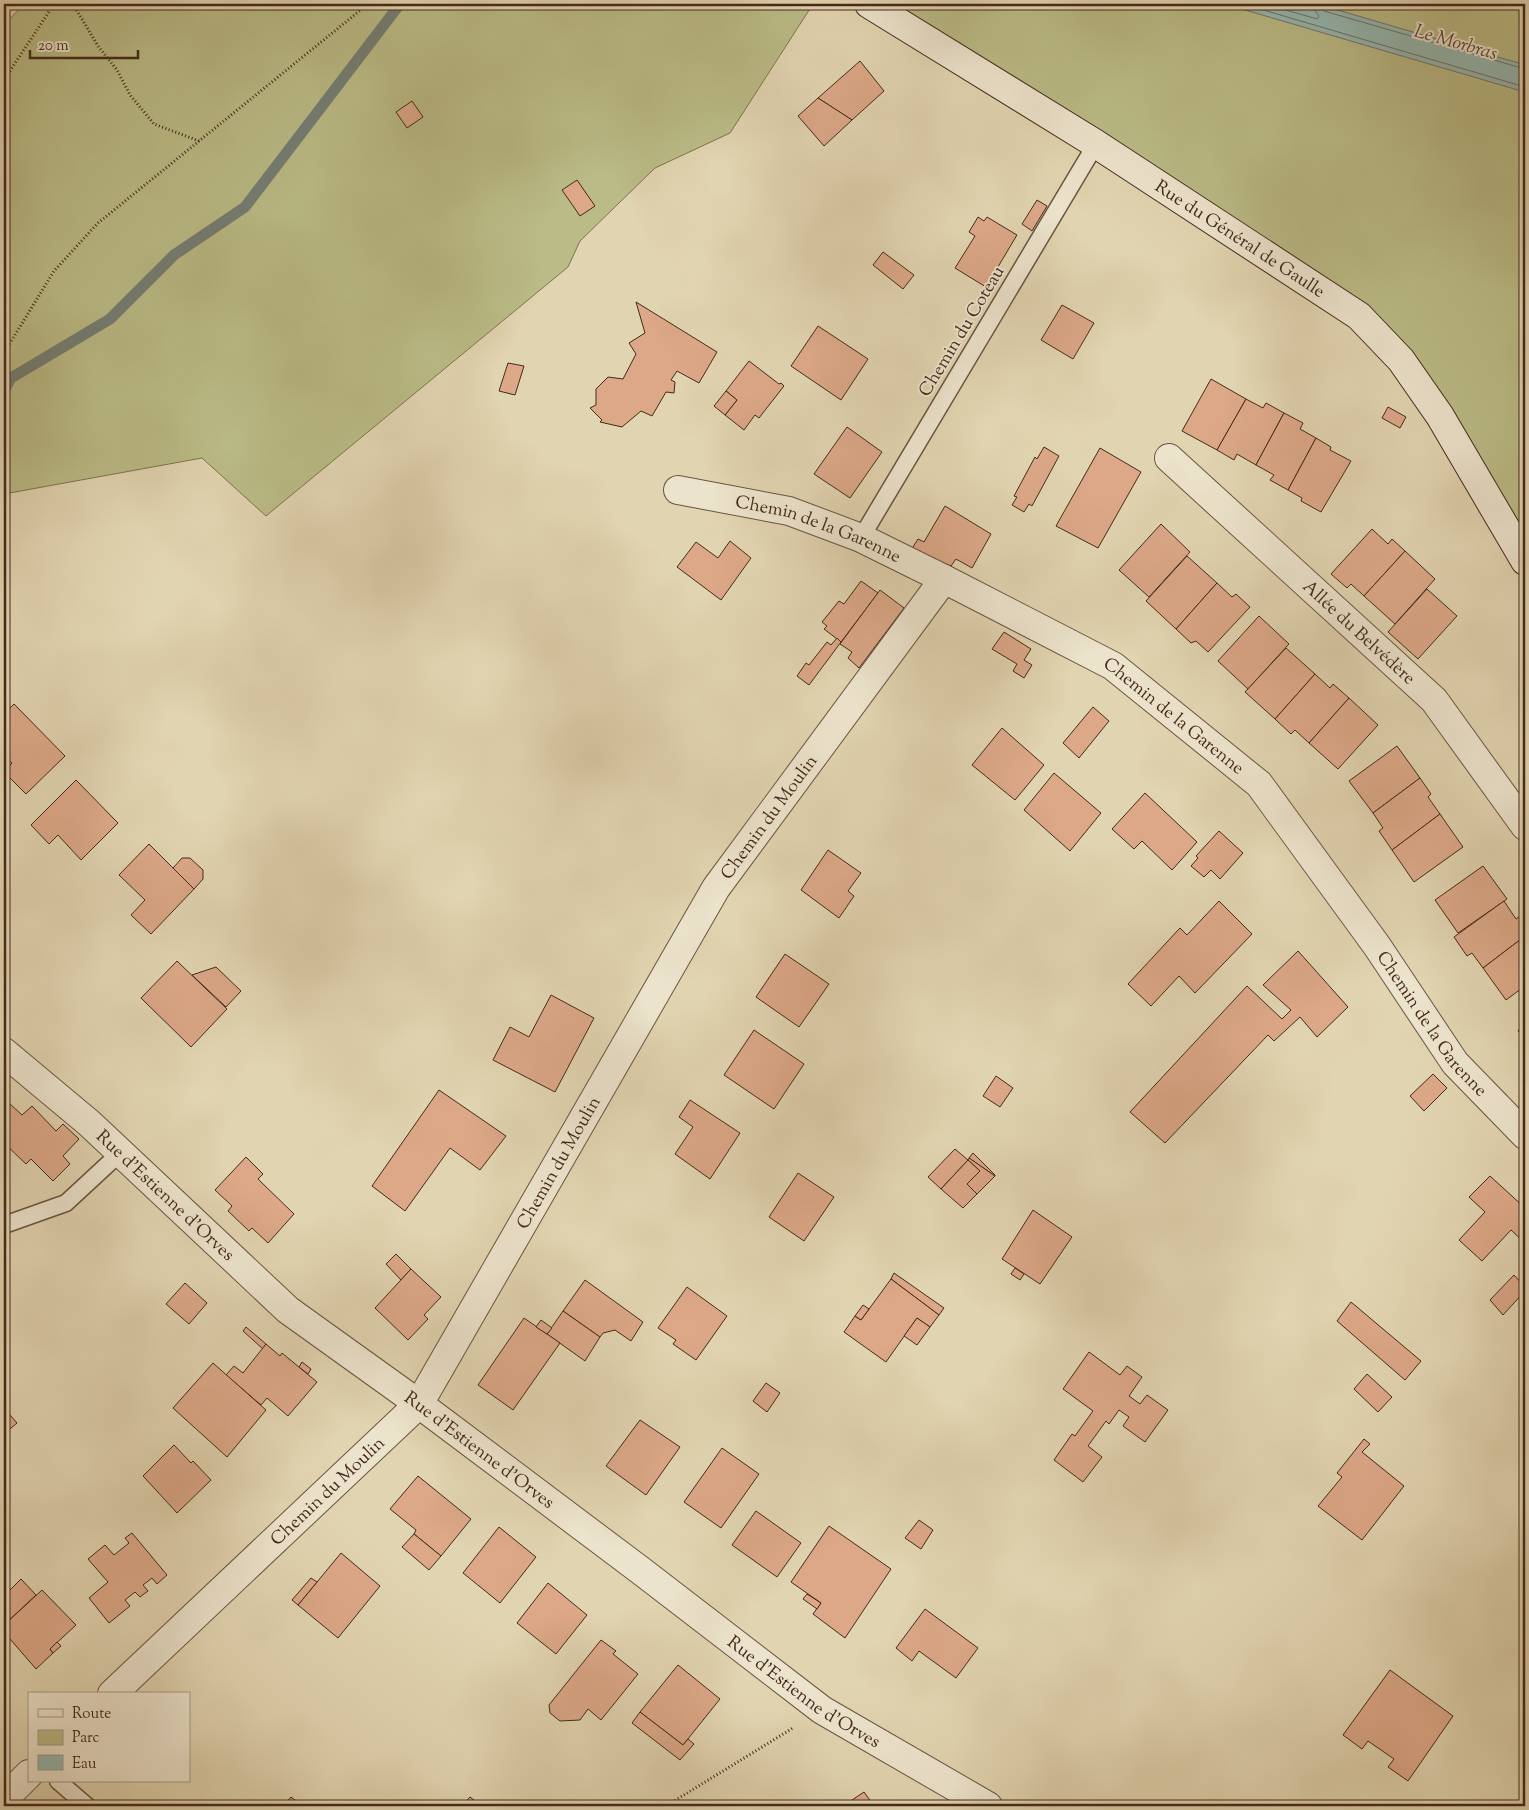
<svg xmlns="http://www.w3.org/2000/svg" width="1529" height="1810" viewBox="0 0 1529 1810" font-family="'Sorts Mill Goudy',serif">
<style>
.green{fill:#babb86;stroke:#7f7250}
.water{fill:#95b7b1;stroke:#757f75}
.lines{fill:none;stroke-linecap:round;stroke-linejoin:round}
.shore{stroke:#6c7066;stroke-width:1}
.stream{stroke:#757f75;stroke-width:11}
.building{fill:#dca888;stroke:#442a1a}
.lane-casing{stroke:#6b5440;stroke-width:19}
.street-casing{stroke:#6b5440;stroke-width:30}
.secondary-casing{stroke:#442a1a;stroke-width:30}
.path{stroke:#442a1a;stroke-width:3;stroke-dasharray:1 2.5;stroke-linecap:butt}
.lane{stroke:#ece3cc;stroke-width:16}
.street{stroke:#ece3cc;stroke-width:28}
.secondary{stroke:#ece3cc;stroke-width:28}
.labels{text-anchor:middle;stroke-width:4;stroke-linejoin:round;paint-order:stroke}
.street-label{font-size:18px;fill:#442a1a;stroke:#ece3cc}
.water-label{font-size:19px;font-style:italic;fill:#544638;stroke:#ece3cc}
</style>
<rect width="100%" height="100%" fill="#e1d4b0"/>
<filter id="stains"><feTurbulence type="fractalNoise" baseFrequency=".004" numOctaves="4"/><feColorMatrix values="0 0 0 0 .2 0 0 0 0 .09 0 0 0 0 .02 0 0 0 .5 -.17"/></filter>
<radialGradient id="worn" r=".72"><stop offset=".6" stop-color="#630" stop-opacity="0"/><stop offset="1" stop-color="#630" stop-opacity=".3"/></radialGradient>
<g class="green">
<path d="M24 4H813L730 133 655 168 580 241 568 267 266 516 202 458 4 494V25Z"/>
<path d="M869 4H1225L1525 92V561L1401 360Z"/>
<path d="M1317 4H1525V65Z"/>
</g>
<path class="water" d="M1225 4H1317L1525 65V92Z"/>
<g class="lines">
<g class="shore">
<path d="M1243 4 1525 87"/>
<path d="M1265 4 1317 19 1319 16 1314 9V4"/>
<path d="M1320 4 1321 8 1324 11 1525 69"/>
</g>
<path class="stream" d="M4 391 11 378 110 319 174 255 245 207 400 4"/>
</g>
<g class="building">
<path d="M860 61 884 91 852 120 818 98Z"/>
<path d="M818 98 852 120 824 146 798 116Z"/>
<path d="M412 101 423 117 407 128 396 112Z"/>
<path d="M577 180 595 206 580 216 562 190Z"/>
<path d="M1037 200 1047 206 1032 231 1022 224Z"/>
<path d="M978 217 984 221 987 217 1017 235 986 287 955 268 975 236 969 232Z"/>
<path d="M883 252 914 275 903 289 873 265Z"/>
<path d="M636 302 717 352 699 383 677 371 671 380 675 382 674 393 666 392 652 416 641 411 622 427 600 422 602 420 590 408 596 405V389L608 377 623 379 636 354 629 343 645 333Z"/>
<path d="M1062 305 1094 323 1073 359 1041 340Z"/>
<path d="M818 326 868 359 841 400 791 366Z"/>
<path d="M749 361 779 384 781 383 784 386 759 418 755 415 744 430 725 415 737 400 726 391Z"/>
<path d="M508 363 524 366 515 395 499 391Z"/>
<path d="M1211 379 1246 399 1217 450 1182 431Z"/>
<path d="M726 391 737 400 725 415 714 406Z"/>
<path d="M1246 399 1263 408 1266 403 1284 413 1256 465 1237 454 1234 460 1217 450Z"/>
<path d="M1388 407 1406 417 1400 428 1382 418Z"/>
<path d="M1284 413 1303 423 1300 429 1316 438 1288 490 1270 480 1274 475 1256 465Z"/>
<path d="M847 427 882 452 850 498 814 474Z"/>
<path d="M1316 438 1331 447 1330 450 1351 461 1321 512 1301 501 1302 498 1288 490Z"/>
<path d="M1044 447 1059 456 1032 506 1029 504 1024 512 1012 505 1017 497 1014 496 1035 457 1037 459Z"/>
<path d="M1100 448 1141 472 1098 548 1056 526Z"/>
<path d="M945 506 991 534 972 568 956 559 951 566 911 550 918 539 924 542Z"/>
<path d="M1161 524 1190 552 1149 597 1119 570Z"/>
<path d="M1372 529 1388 544 1392 539 1405 551 1364 596 1351 584 1347 588 1331 574Z"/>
<path d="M730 541 751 558 721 600 677 567 696 542 718 558Z"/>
<path d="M1405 551 1435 579 1395 624 1364 596Z"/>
<path d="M1187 556 1217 583 1176 629 1146 601Z"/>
<path d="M861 581 878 593 841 642 824 629 827 626 822 622 839 601 844 604Z"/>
<path d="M1217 583 1232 597 1236 594 1250 607 1208 652 1196 641 1191 643 1176 629Z"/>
<path d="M1427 589 1457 616 1418 659 1388 632Z"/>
<path d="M880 590 904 608 859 668 848 658 852 652 840 644Z"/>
<path d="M1259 616 1289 644 1248 689 1218 661Z"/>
<path d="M1004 632 1031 649 1024 660 1032 665 1024 678 1013 671 1017 664 992 649Z"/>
<path d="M837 638 841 642 809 685 797 676 806 663 809 665 827 642 831 645Z"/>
<path d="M1286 648 1315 674 1275 719 1245 692Z"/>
<path d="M1315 674 1330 688 1333 684 1349 698 1309 743 1295 730 1291 734 1275 719Z"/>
<path d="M1349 698 1378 725 1338 769 1309 743Z"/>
<path d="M14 704 65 756 26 794 4 772 12 763 4 755V714Z"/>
<path d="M1093 707 1109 721 1079 758 1063 743Z"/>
<path d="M1002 728 1044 765 1015 800 972 765Z"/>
<path d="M1397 746 1420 778 1373 813 1349 781Z"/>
<path d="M1054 773 1101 813 1070 851 1024 810Z"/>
<path d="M1420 778 1431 794 1428 797 1440 814 1392 850 1379 831 1383 828 1373 813Z"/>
<path d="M76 780 118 823 81 860 58 835 49 844 31 825Z"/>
<path d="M1145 793 1197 842 1172 870 1142 841 1134 849 1112 829Z"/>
<path d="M1440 814 1463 847 1414 882 1392 850Z"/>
<path d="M1219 831 1243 853 1220 879 1211 870 1204 877 1191 866 1198 858 1196 856Z"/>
<path d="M149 844 194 889 151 934 131 915 145 900 119 875Z"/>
<path d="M828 850 861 873 848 891 854 896 839 918 801 890Z"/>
<path d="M182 858H190L203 870V879L194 889 173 868Z"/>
<path d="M1483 866 1507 899 1458 933 1435 900Z"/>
<path d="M1219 901 1252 934 1195 993 1179 976 1151 1006 1128 984 1180 928 1187 935Z"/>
<path d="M1504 901 1516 919 1520 916 1525 924V936L1483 968 1472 953 1467 956 1454 937Z"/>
<path d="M1525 936V986L1506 1000 1483 968Z"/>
<path d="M1298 951 1348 1007 1317 1037 1300 1017 1274 1041 1268 1035 1165 1143 1130 1112 1247 986 1282 1019 1291 1010 1263 985Z"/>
<path d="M785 954 829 984 799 1027 756 997Z"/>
<path d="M177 961 227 1009 191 1047 141 998Z"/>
<path d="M216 967 241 991 226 1007 192 975Z"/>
<path d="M551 995 594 1018 555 1092 493 1060 510 1027 529 1037Z"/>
<path d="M1525 1022V1036L1518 1031Z"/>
<path d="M754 1030 804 1064 774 1109 724 1075Z"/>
<path d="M1433 1074 1447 1088 1424 1111 1410 1096Z"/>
<path d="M996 1076 1013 1088 1000 1107 983 1096Z"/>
<path d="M439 1090 506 1136 480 1170 450 1148 405 1211 372 1186Z"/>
<path d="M690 1100 740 1133 710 1179 675 1154 693 1127 679 1117Z"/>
<path d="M9 1103 22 1115 32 1106 56 1131 63 1124 79 1139 63 1156 70 1164 53 1181 31 1159 26 1164 4 1143V1109Z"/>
<path d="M955 1149 968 1160 941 1189 928 1177Z"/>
<path d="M973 1153 995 1175V1176L969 1158Z"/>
<path d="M246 1157 263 1174 258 1179 294 1214 268 1243 252 1228 249 1231 228 1211 232 1206 215 1190Z"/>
<path d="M969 1158 995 1176 977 1194 967 1184 980 1171 968 1160Z"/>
<path d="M968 1160 980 1171 967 1184 977 1194 963 1208 941 1189Z"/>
<path d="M798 1173 834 1197 804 1241 769 1217Z"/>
<path d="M1490 1176 1525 1208V1243L1511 1230 1482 1261 1459 1240 1485 1212 1469 1197Z"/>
<path d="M1033 1210 1072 1237 1040 1284 1002 1259Z"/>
<path d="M396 1254 411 1269 401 1280 386 1264Z"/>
<path d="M1015 1268 1024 1274 1020 1280 1011 1274Z"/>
<path d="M411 1269 441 1297 424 1315 428 1319 408 1340 375 1308Z"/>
<path d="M894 1273 944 1308 939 1315 891 1279Z"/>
<path d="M1514 1275 1525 1287V1291L1503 1315 1490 1300Z"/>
<path d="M891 1279 939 1315 930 1327 917 1318 886 1362 844 1332 855 1316 861 1320Z"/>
<path d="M585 1280 643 1322 631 1341 615 1330 603 1333 600 1337 563 1311Z"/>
<path d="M185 1283 207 1303 189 1324 166 1304Z"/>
<path d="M687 1287 727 1316 696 1360 673 1344 676 1340 658 1328Z"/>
<path d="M1351 1302 1421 1361 1405 1380 1337 1321Z"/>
<path d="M863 1305 869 1309 861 1320 855 1316Z"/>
<path d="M563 1311 600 1337 585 1361 547 1334Z"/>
<path d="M524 1318 560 1343 513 1410 478 1385Z"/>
<path d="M917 1318 930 1327 917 1345 904 1336Z"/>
<path d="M541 1320 552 1328 547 1334 536 1327Z"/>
<path d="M246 1327 266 1344 263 1349 243 1331Z"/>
<path d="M266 1344 280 1356 282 1353 317 1382 288 1416 267 1398 261 1405 226 1375 234 1366 243 1373Z"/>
<path d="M1089 1352 1120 1375 1127 1366 1142 1377 1129 1396 1140 1404 1147 1395 1168 1410 1145 1442 1123 1426 1129 1417 1119 1410 1109 1424 1106 1421 1088 1446 1102 1457 1083 1482 1054 1460 1072 1434 1075 1436 1093 1411 1063 1389Z"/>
<path d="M302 1362 311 1369 308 1374 299 1367Z"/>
<path d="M213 1363 266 1410 227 1457 173 1408Z"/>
<path d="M1367 1374 1392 1397 1378 1412 1354 1389Z"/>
<path d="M766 1383 780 1393 767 1412 753 1401Z"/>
<path d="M4 1408 17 1423 4 1434Z"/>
<path d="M640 1420 680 1447 646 1495 606 1466Z"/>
<path d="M1364 1439 1370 1444 1362 1452 1404 1486 1362 1540 1318 1506 1342 1477 1337 1473Z"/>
<path d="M174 1445 191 1463 193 1461 211 1480 177 1513 143 1476Z"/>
<path d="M722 1448 759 1474 721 1528 684 1502Z"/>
<path d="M418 1476 471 1519 441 1556 414 1534 416 1530 390 1509Z"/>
<path d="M756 1511 801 1543 777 1577 732 1545Z"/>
<path d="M919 1520 933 1530 921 1549 905 1538Z"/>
<path d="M829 1526 891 1569 845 1638 813 1614 821 1603 791 1582Z"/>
<path d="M499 1527 536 1557 500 1603 463 1573Z"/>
<path d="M132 1533 167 1575 157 1584 152 1578 143 1585 148 1591 140 1597 135 1592 125 1600 130 1606 109 1623 89 1598 108 1582 88 1559 105 1545 114 1555 129 1543 125 1538Z"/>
<path d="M414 1534 441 1556 429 1570 402 1547Z"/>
<path d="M341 1553 380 1586 338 1638 298 1605Z"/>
<path d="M311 1578 317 1582 298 1605 292 1600Z"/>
<path d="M21 1579 36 1595 4 1625V1596Z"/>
<path d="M548 1583 587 1615 556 1654 517 1623Z"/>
<path d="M42 1590 76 1625 50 1649 53 1653 36 1669 4 1632V1625Z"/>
<path d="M807 1594 821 1603 817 1609 803 1599Z"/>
<path d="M925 1609 978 1648 956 1678 919 1651 912 1661 896 1648Z"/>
<path d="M601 1640 616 1651 613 1654 638 1674 601 1720 588 1709 580 1720 560 1721 550 1713 549 1705Z"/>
<path d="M57 1642 61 1646 53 1653 50 1649Z"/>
<path d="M678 1665 720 1699 683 1745 640 1712Z"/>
<path d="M1390 1670 1453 1716 1408 1781 1388 1767 1394 1759 1368 1741 1362 1749 1343 1735Z"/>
<path d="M640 1712 683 1745 688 1739 694 1744 680 1760 632 1723Z"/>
<path d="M864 1792 874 1806H843Z"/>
<path d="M291 1797 303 1806H283Z"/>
<path d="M470 1797 482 1806H462Z"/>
</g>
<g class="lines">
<g class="lane-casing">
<g id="lane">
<path d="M861 538 1096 144"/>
<path d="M4 1225 66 1203 120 1153"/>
<path d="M58 1781 87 1806"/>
</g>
</g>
<g class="street-casing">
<g id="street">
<path id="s1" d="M1169 458 1434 700 1525 826"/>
<path id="s2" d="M678 490 789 511 861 538 944 579 1113 666 1259 784 1377 946 1455 1063 1525 1135"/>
<path id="s3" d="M4 1052 89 1123 288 1310 419 1404 640 1570 822 1710 988 1806"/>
<path id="s4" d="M112 1694 419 1404 716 888 944 579"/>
<path d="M4 1799 29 1774"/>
</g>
</g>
<g class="secondary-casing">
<g id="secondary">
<path id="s5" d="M869 4 1096 144 1359 316 1401 360 1440 416 1525 561"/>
</g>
</g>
<g class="path">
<path d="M73 4 98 46 117 70 130 95 154 124 199 141"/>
<path d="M4 80 54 4"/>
<path d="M4 353 54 271 98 223 368 4"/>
<path d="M666 1806 793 1728"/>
</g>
<use href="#lane" class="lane"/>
<use href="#street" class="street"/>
<use href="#secondary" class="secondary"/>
</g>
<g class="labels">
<g class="street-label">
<text dy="6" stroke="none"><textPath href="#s5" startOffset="439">Rue du Général de Gaulle</textPath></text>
<text transform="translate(961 331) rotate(-59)" y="6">Chemin du Coteau</text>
<text dy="6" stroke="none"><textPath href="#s2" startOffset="146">Chemin de la Garenne</textPath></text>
<text dy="6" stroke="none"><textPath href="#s1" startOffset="258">Allée du Belvédère</textPath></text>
<text dy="6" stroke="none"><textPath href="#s2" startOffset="551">Chemin de la Garenne</textPath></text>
<text dy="6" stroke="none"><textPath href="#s4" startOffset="1106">Chemin du Moulin</textPath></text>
<text dy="6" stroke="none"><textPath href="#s2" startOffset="956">Chemin de la Garenne</textPath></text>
<text dy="6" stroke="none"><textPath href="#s4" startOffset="701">Chemin du Moulin</textPath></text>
<text dy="6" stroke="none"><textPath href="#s3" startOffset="216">Rue d'Estienne d'Orves</textPath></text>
<text dy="6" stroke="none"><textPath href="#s3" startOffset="621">Rue d'Estienne d'Orves</textPath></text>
<text dy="6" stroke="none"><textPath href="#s4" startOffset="296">Chemin du Moulin</textPath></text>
<text dy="6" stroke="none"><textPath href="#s3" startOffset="1026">Rue d'Estienne d'Orves</textPath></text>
</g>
<g class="water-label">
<text transform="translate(1456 41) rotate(16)" y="7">Le Morbras</text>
</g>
</g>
<rect width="1529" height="1810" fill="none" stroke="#e1d4b0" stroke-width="20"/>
<rect x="5" y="5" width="1519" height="1800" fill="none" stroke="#442a1a" stroke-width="2.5"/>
<rect x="10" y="10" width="1509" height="1790" fill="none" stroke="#442a1a"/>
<rect x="28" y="1692" width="162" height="90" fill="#ece3cc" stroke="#a99985"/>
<rect x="38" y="1709" width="25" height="8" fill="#ece3cc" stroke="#a99985"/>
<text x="72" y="1718" font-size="15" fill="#442a1a">Route</text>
<rect x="38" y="1730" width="25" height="15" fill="#babb86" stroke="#a99985"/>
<text x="72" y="1742" font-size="15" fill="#442a1a">Parc</text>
<rect x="38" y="1755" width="25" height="15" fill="#95b7b1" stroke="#a99985"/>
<text x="72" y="1768" font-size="15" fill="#442a1a">Eau</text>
<path d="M30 50v8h108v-8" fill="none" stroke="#442a1a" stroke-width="2.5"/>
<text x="38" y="50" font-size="15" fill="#442a1a" stroke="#ece3cc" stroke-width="4" paint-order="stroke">20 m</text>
<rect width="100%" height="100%" filter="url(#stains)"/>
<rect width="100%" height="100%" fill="url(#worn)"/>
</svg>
